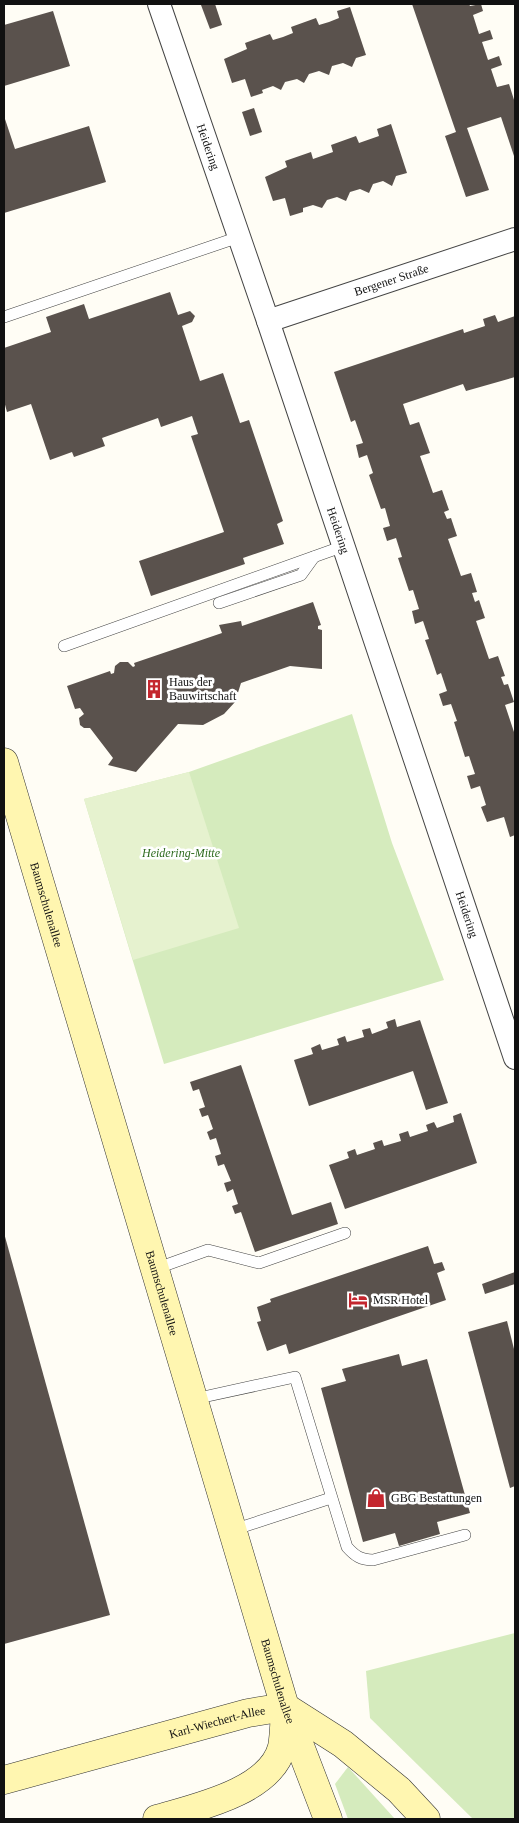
<svg xmlns="http://www.w3.org/2000/svg" width="519" height="1823" viewBox="0 0 519 1823" font-family="'Times New Roman',serif">
<style>
.green{fill:#d5ebbd}
.pitch{fill:#e6f2cf}
.building{fill:#5a524d}
.lines{fill:none;stroke-linecap:round;stroke-linejoin:round}
.lane-casing{stroke:#444;stroke-width:12}
.street-casing{stroke:#444;stroke-width:24}
.secondary-casing{stroke:#333;stroke-width:29}
.lane{stroke:#fff;stroke-width:11}
.street{stroke:#fff;stroke-width:22}
.secondary{stroke:#fff6b0;stroke-width:28}
.labels{text-anchor:middle;stroke-width:5;stroke-linejoin:round;paint-order:stroke}
.street-label{font-size:12px;fill:#111;stroke:#fff}
.poi-label{font-size:12px;fill:#111;stroke:#fff;text-anchor:start}
.park-label{font-size:12px;font-style:italic;fill:#2f6b1f;stroke:#fff}
</style>
<rect width="100%" height="100%" fill="#fffdf5"/>
<g class="green">
<path d="M352 714 392 843 444 980 164 1064 84 799 189 772Z"/>
<path d="M515 1633V1819H473L370 1718 366 1671Z"/>
<path d="M348 1767 395 1819H348L335 1784Z"/>
</g>
<path class="pitch" d="M189 772 239 928 133 960 84 799Z"/>
<g class="building">
<path d="M204 4H215L222 25 210 29 201 5Z"/>
<path d="M412 4H469L470 6 481 4 483 11 473 15 479 34 490 30 493 39 482 42 488 60 499 56 502 65 491 69 497 87 509 84 515 103V159L501 117 467 128 489 190 466 197 445 136 456 132Z"/>
<path d="M350 7 366 55 356 58 352 67 343 63 332 66 329 75 319 71 309 74 304 83 297 79 285 82 281 90 273 86 262 90 263 93 251 97 245 79 232 83 224 59 247 49 245 43 270 34 273 40 283 37 293 33 291 27 316 18 319 25 329 22 339 18 337 11Z"/>
<path d="M53 11 70 66 4 86V25Z"/>
<path d="M254 108 262 132 250 136 242 112Z"/>
<path d="M4 116 15 149 89 126 106 182 4 213Z"/>
<path d="M391 124 407 173 396 176 392 186 383 181 373 184 369 193 360 189 350 192 346 201 337 197 327 200 322 208 313 205 303 208V212L290 216 285 198 273 201 265 177 287 167 285 161 311 152 313 159 333 152 331 145 356 136 359 143 379 136 377 129Z"/>
<path d="M170 292 178 315 190 311 195 316 192 322 182 326 200 381 223 373 240 423 249 420 283 521 277 524 284 544 243 558 245 564 151 596 139 561 224 532 191 436 198 434 192 416 161 427 158 418 102 438 105 446 74 457 72 452 50 460 31 404 7 412 4 401V348L51 332 46 317 84 304 89 319Z"/>
<path d="M495 315 498 322 515 316V377L466 391 463 384 403 404 410 425 419 422 430 453 420 456 433 493 442 490 449 510 444 512 447 519 451 518 457 536 448 539 461 576 471 573 477 592 472 593 475 602 479 600 485 618 476 621 489 659 498 656 505 676 501 677 504 685 508 684 514 702 505 705 515 735V835L510 837 504 817 487 822 481 807 486 805 480 786 471 789 467 776 475 774 469 756 465 757 454 722 457 721 451 704 443 706 439 694 447 691 441 673 437 675 431 657 425 640 429 639 423 621 415 624 412 611 419 609 413 590 409 591 398 558 402 557 396 538 387 541 383 528 390 526 385 508 381 509 369 475 373 473 367 455 359 458 356 445 363 443 355 420 351 422 334 372 463 329 464 333 485 326 483 319Z"/>
<path d="M313 602 321 625 318 626V629L322 630V669L290 666 241 683 235 702 224 714 203 725 178 724 136 772 108 765 113 758 90 728H84L80 725 79 718 84 714 80 708 75 709 67 686 110 671 111 674 114 673 115 666 120 662H128L133 667 135 666 134 663 222 633 219 625 241 621 242 626Z"/>
<path d="M395 1019 397 1027 420 1020 448 1103 426 1110 413 1071 309 1106 294 1060 313 1054 311 1048 320 1044 322 1050 339 1045 337 1039 345 1036 347 1042 364 1037 362 1030 370 1028 372 1034 388 1028 386 1022Z"/>
<path d="M241 1065 292 1215 331 1202 338 1224 255 1252 241 1212 235 1214 232 1206 238 1204 233 1189 227 1192 224 1183 231 1181 224 1164 218 1166 215 1156 221 1154 216 1138 210 1140 207 1132 213 1129 208 1115 202 1117 199 1109 205 1107 199 1089 193 1091 190 1082Z"/>
<path d="M461 1113 477 1163 345 1209 329 1165 349 1158 347 1152 355 1149 357 1155 375 1149 373 1143 382 1140 384 1146 401 1141 399 1134 408 1131 410 1137 428 1131 426 1125 434 1122 437 1128 454 1122 453 1116Z"/>
<path d="M4 1233 110 1615 4 1644Z"/>
<path d="M428 1246 434 1264 442 1262 445 1270 437 1273 446 1300 289 1354 286 1344 267 1351 257 1322 261 1321 257 1307 271 1302 270 1299Z"/>
<path d="M515 1272V1284L485 1294 482 1284Z"/>
<path d="M507 1321 515 1353V1486L510 1488 468 1332Z"/>
<path d="M399 1354 402 1366 427 1359 470 1513 437 1522 440 1534 399 1546 395 1533 363 1542 321 1388 346 1381 342 1369Z"/>
</g>
<g class="lines">
<g class="lane-casing">
<g id="lane">
<path d="M4 317 239 237"/>
<path d="M219 603 301 575 314 557"/>
<path d="M64 646 344 546"/>
<path d="M155 1269 208 1250 259 1263 345 1233"/>
<path d="M194 1399 295 1377 347 1547C355 1556 361 1560 373 1560L465 1535"/>
<path d="M233 1530 331 1498"/>
</g>
</g>
<g class="street-casing">
<g id="street">
<path id="s1" d="M159 4 268 321 515 1058"/>
<path id="s2" d="M268 321 515 239"/>
</g>
</g>
<g class="secondary-casing">
<g id="secondary">
<path id="s3" d="M4 762 271 1660 285 1707 328 1819"/>
<path id="s4" d="M4 1780 248 1713 285 1707 343 1744 399 1790 426 1819"/>
<path d="M157 1819C194 1808 271 1792 282 1747 284 1737 284 1724 285 1713"/>
</g>
</g>
<use href="#lane" class="lane"/>
<use href="#street" class="street"/>
<use href="#secondary" class="secondary"/>
</g>
<defs>
<g id="building-bare" transform="scale(1.5)"><path d="M-4-6H4V6H1V3H-1V6H-4ZM-2.5-4.3h1.7v1.8h-1.7ZM.8-4.3h1.7v1.8H.8ZM-2.5-1h1.7V.8h-1.7ZM.8-1h1.7V.8H.8Z" fill="#c4262e" stroke="#fff" stroke-width="2.5" paint-order="stroke"/></g>
<g id="hotel-bare" transform="scale(1.5)"><path d="M-6-4.5h1.5V1H6V5H4.5V3h-9V5H-6ZM-4 0a1.8 1.8 0 1 1 3.6 0ZM.5 0V-2.5h3Q6-2.5 6 0Z" fill="#c4262e" stroke="#fff" stroke-width="2.5" paint-order="stroke"/></g>
<g id="shop-bare" transform="scale(1.5)"><path d="M-5-2.5h2.3a2.7 3.5 0 0 1 5.4 0H5L5.5 6h-11ZM-1.5-2.5h3a1.5 2.3 0 0 0-3 0Z" fill="#c4262e" stroke="#fff" stroke-width="2.5" paint-order="stroke"/></g>
</defs>
<g fill-rule="evenodd">
<use href="#building-bare" x="154" y="689"/>
<use href="#hotel-bare" x="358" y="1300"/>
<use href="#shop-bare" x="376" y="1498"/>
</g>
<g class="labels">
<g class="street-label">
<text dy="4" stroke="none"><textPath href="#s1" startOffset="151">Heidering</textPath></text>
<text dy="4" stroke="none"><textPath href="#s2" startOffset="130">Bergener Straße</textPath></text>
<text dy="4" stroke="none"><textPath href="#s1" startOffset="556">Heidering</textPath></text>
<text dy="4" stroke="none"><textPath href="#s3" startOffset="149">Baumschulenallee</textPath></text>
<text dy="4" stroke="none"><textPath href="#s1" startOffset="961">Heidering</textPath></text>
<text dy="4" stroke="none"><textPath href="#s3" startOffset="554">Baumschulenallee</textPath></text>
<text dy="4" stroke="none"><textPath href="#s3" startOffset="959">Baumschulenallee</textPath></text>
<text dy="4" stroke="none"><textPath href="#s4" startOffset="221">Karl-Wiechert-Allee</textPath></text>
</g>
<g class="poi-label">
<text x="169" y="686">Haus der<tspan x="169" dy="14">Bauwirtschaft</tspan></text>
<text x="373" y="1304">MSR Hotel</text>
<text x="391" y="1502">GBG Bestattungen</text>
</g>
<g class="park-label">
<text x="181" y="857">Heidering-Mitte</text>
</g>
</g>
<rect width="519" height="1823" fill="none" stroke="#111111" stroke-width="10"/>
</svg>
